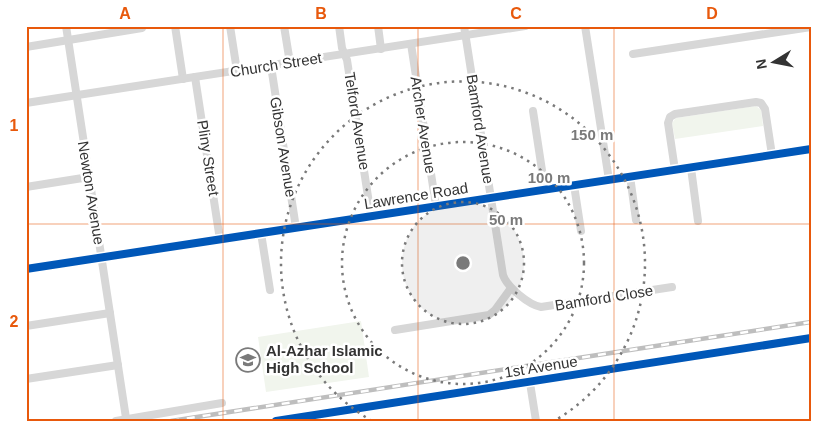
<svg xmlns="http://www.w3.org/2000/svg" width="837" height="447" viewBox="0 0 837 447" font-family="Arial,sans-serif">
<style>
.green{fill:#f1f5ed}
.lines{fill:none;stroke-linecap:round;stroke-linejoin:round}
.minor{stroke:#d7d7d7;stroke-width:8}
.rail-casing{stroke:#bebebe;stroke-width:4.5}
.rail{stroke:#fff;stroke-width:2.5;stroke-dasharray:8;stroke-linecap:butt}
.cycleway-casing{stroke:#fff;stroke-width:11}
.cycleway{stroke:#0057b8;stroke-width:8}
.grid{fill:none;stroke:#e8590c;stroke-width:1;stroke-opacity:0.55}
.ring{fill:none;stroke:#7a7a7a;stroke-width:2.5;stroke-dasharray:2.5 5}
.labels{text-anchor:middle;stroke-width:5;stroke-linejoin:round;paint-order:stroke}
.street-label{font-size:15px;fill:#333;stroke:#fff}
.poi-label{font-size:15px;font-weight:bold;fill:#333;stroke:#fff;text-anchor:start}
.centre{fill:#7a7a7a;stroke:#fff;stroke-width:2.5}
.ring-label{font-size:15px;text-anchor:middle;font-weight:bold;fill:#7a7a7a;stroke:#fff;stroke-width:5;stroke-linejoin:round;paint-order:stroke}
.neatline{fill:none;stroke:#e8590c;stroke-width:2}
.grid-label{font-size:16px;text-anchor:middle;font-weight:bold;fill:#e8590c}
</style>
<rect width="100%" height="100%" fill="#fff"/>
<g class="green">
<path d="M756 106 761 110 763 126 675 139 672 123 676 118Z"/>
<path d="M361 321 369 377 266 392 258 337Z"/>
</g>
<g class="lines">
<g class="minor">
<path d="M66 26 126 418"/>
<path d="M175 26 183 79"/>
<path d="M230 26 237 71"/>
<path d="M284 26 290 63"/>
<path d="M339 26 342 48 347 60 371 216"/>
<path d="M378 26 381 49"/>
<path d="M464 26 503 275C507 287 529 305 541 307L672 287"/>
<path d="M585 26 609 180"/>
<path d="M411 44 436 206"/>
<path d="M26 47 142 28"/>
<path d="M633 54 811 27"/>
<path d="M271 66 296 228"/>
<path d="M195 77 220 240"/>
<path d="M26 103 525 26"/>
<path d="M533 111 545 190"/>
<path d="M691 168 698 221"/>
<path d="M675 170 668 123 670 117 675 114 756 102 761 103 765 109 772 155"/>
<path d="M630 176 636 220"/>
<path d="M574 185 581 231"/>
<path d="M26 187 89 177"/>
<path d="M261 233 270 290"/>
<path d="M26 269 811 149"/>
<path d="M26 326 110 313"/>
<path d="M395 330 489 315 495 310 511 288"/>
<path d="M26 379 118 365"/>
<path d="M530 383 536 421"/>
<path d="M116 421 222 403"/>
<path d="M276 421 811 338"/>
</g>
<g class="rail-casing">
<path id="rail" d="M171 421 811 322"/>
</g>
<use href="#rail" class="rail"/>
<g class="cycleway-casing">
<g id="cycleway">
<path d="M26 269 811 149"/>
<path d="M276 421 811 338"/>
</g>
</g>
<use href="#cycleway" class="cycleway"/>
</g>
<path class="grid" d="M223 26V421M418 26V421M614 26V421M26 224H811"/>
<circle cx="463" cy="263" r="61" fill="#7a7a7a" fill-opacity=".12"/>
<g class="ring">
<circle cx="463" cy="263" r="61"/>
<circle cx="463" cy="263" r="121"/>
<path d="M372 421A182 182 0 1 1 554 421"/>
</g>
<defs>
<g id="school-ring" transform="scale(1.25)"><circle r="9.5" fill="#fff" stroke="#7a7a7a" stroke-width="1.5"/><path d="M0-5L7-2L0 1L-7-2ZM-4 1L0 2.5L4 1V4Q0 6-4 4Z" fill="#7a7a7a"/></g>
</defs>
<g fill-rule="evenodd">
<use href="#school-ring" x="248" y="360"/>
</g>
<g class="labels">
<g class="street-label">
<text transform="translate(276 65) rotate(-9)" y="5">Church Street</text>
<text transform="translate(357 121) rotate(81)" y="5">Telford Avenue</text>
<text transform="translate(423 125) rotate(81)" y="5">Archer Avenue</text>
<text transform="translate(480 129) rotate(81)" y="5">Bamford Avenue</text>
<text transform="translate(283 147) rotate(81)" y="5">Gibson Avenue</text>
<text transform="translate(208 158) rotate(81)" y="5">Pliny Street</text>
<text transform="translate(91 193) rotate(81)" y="5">Newton Avenue</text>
<text transform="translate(416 196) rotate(-9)" y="5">Lawrence Road</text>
<text transform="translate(604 298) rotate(-9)" y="5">Bamford Close</text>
<text transform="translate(541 367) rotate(-9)" y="5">1st Avenue</text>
</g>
<g class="poi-label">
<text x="266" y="356">Al-Azhar Islamic<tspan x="266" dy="17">High School</tspan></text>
</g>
</g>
<circle cx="463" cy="263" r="8" class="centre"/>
<g class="ring-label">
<text x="592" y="140">150 m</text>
<text x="549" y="183">100 m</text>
<text x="506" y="225">50 m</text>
</g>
<rect width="837" height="447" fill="none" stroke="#ffffff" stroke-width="55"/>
<g transform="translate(774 62) rotate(260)" stroke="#ffffff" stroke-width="4" paint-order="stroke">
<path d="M0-4L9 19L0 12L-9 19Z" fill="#333333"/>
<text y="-8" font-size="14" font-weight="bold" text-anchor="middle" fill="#333333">N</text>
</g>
<rect x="28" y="28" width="782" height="392" class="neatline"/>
<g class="grid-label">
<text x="125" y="19">A</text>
<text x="321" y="19">B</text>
<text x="516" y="19">C</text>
<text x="712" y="19">D</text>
<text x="14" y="131">1</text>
<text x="14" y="327">2</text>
</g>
</svg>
